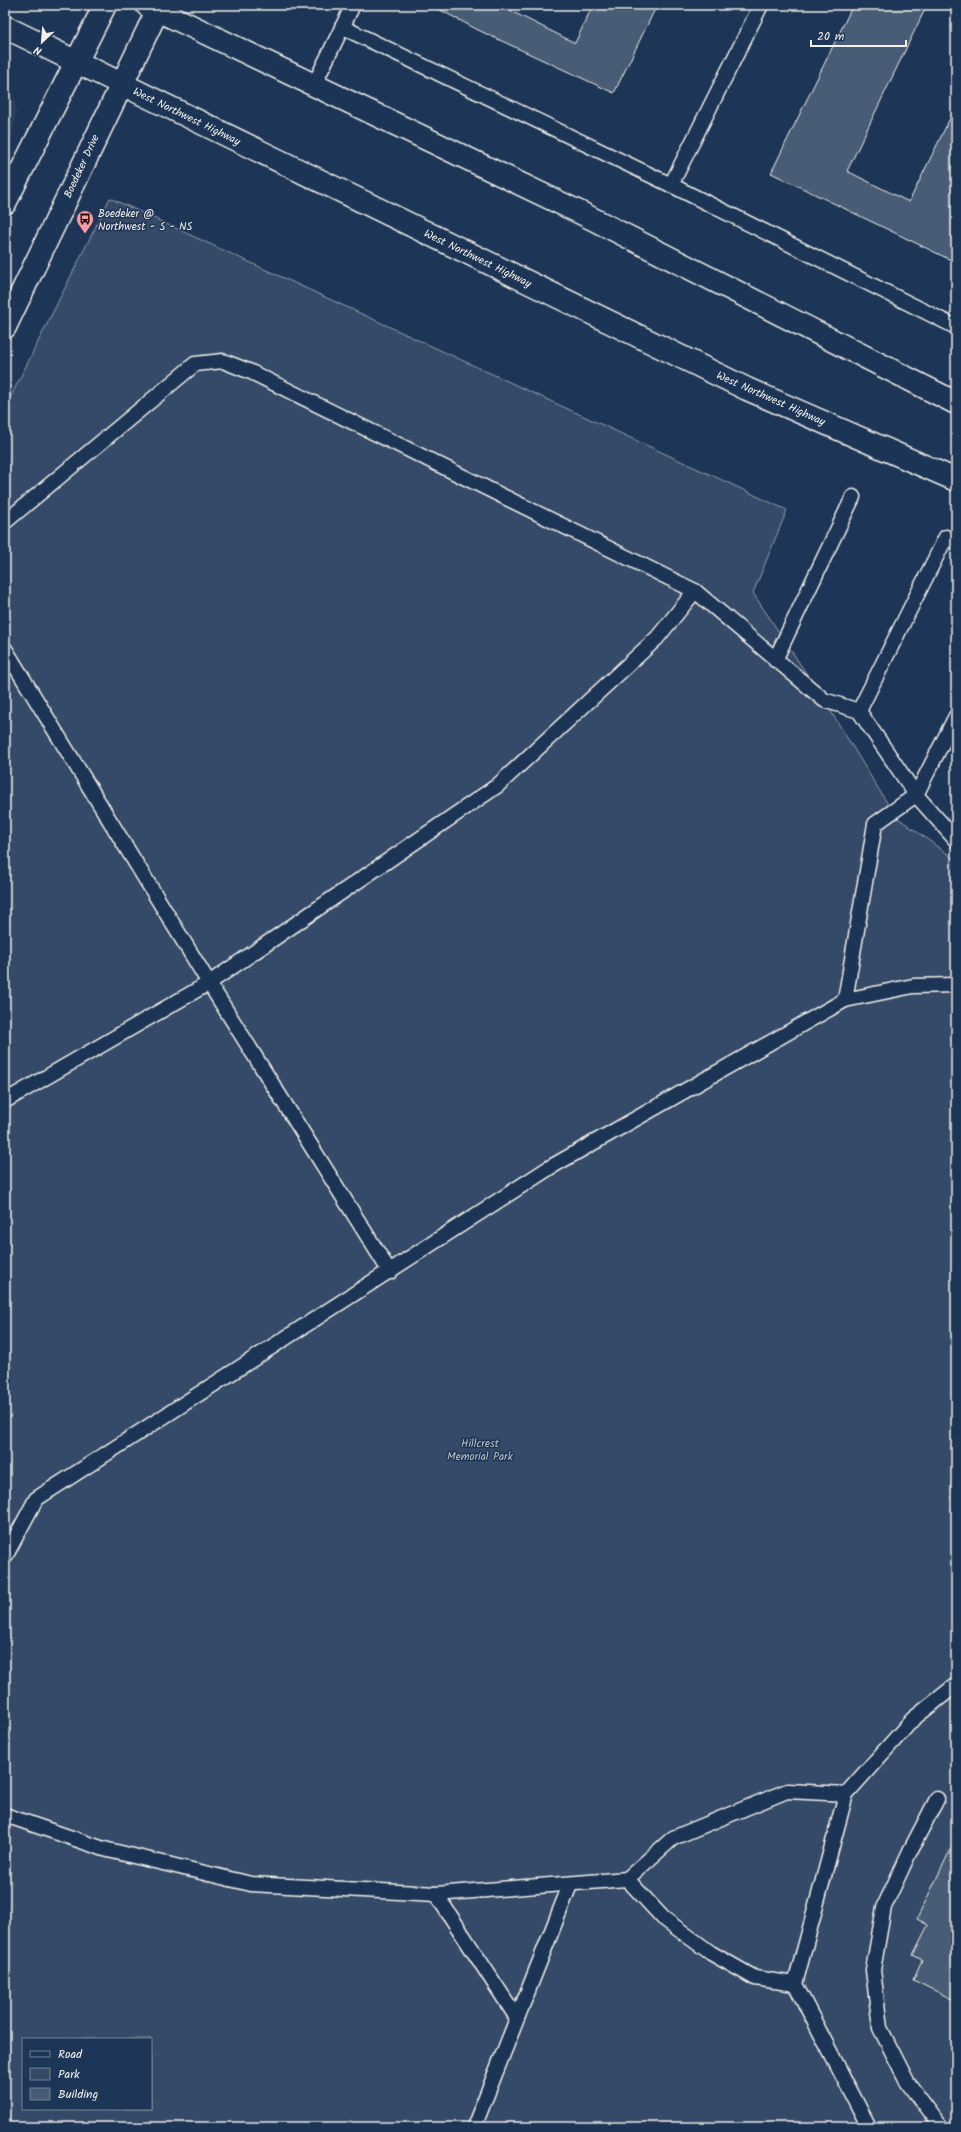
<svg xmlns="http://www.w3.org/2000/svg" width="961" height="2132" viewBox="0 0 961 2132" font-family="Kalam,sans-serif">
<style>
.built{fill:#2a4060}
.green{fill:#354a67;stroke:#949ea8;fill-rule:evenodd}
.building{fill:#485b74;stroke:#f4f1e8}
.lines{fill:none;stroke-linecap:round;stroke-linejoin:round}
.service-casing{stroke:#f4f1e8;stroke-width:17}
.secondary-casing{stroke:#f4f1e8;stroke-width:25}
.primary-casing{stroke:#f4f1e8;stroke-width:25}
.service{stroke:#1d3557;stroke-width:14}
.secondary{stroke:#1d3557;stroke-width:22}
.primary{stroke:#1d3557;stroke-width:22}
.labels{text-anchor:middle;stroke-width:3;stroke-linejoin:round;paint-order:stroke}
.street-label{font-size:11px;fill:#f4f1e8;stroke:#1d3557}
.poi-label{font-size:11px;fill:#f4f1e8;stroke:#1d3557;text-anchor:start}
.park-label{font-size:11px;fill:#bbbfc1;stroke:#1d3557}
</style>
<rect width="100%" height="100%" fill="#1d3557"/>
<filter id="ink" filterUnits="userSpaceOnUse"><feTurbulence type="fractalNoise" baseFrequency=".025" numOctaves="2"/><feDisplacementMap in="SourceGraphic" scale="8" xChannelSelector="R" yChannelSelector="G"/><feConvolveMatrix kernelMatrix="1 2 1 2 8 2 1 2 1" color-interpolation-filters="sRGB"/></filter>
<g filter="url(#ink)">
<path class="built" d="M5 84 12 94 16 106 15 121 10 143 5 154Z"/>
<path class="green" d="M110 198 787 510 753 593 824 700 895 816 956 860V2127H5V408ZM23 2039H151V2109H23Z"/>
<g class="building">
<path d="M431 5H514L511 11 575 43 593 5H657L614 93 478 30Z"/>
<path d="M853 5H927L847 171 909 202 956 106 955 262 771 173Z"/>
<path d="M956 1838V2001L913 1980 922 1960 913 1955 928 1925 917 1919Z"/>
</g>
<g class="lines">
<g class="service-casing">
<g id="service">
<path d="M342 27 671 185 956 327"/>
<path d="M314 85 353 5"/>
<path d="M671 185 761 5"/>
<path d="M5 522 195 364 223 361 251 372 695 591 824 700 859 711 916 795 956 840"/>
<path d="M5 649 209 983 390 1272"/>
<path d="M775 660 853 497"/>
<path d="M859 711 946 537 956 542"/>
<path d="M845 1000 875 824 916 795 956 716"/>
<path d="M5 1101 209 983 497 786 657 638 695 591"/>
<path d="M5 1557 36 1499 549 1168 845 1000 913 986 956 985"/>
<path d="M937 1799 910 1851 884 1907 873 1970 880 2028 908 2083 941 2127"/>
<path d="M5 1815 104 1849 251 1884 436 1894 627 1879 673 1838 787 1791 846 1794"/>
<path d="M627 1879 663 1918 711 1953 755 1978 795 1984"/>
<path d="M436 1894 517 2018"/>
<path d="M474 2127 570 1885"/>
<path d="M869 2127 795 1984 846 1794 913 1719 956 1685"/>
</g>
</g>
<g class="secondary-casing">
<g id="secondary">
<path d="M5 203 105 5"/>
<path d="M5 327 160 5"/>
</g>
</g>
<g class="primary-casing">
<g id="primary">
<path d="M147 5 583 214 956 403"/>
<path d="M5 27 747 389 956 480"/>
</g>
</g>
<use href="#service" class="service"/>
<use href="#secondary" class="secondary"/>
<use href="#primary" class="primary"/>
</g>
</g>
<defs>
<g id="bus-pin" transform="scale(0.9)"><path d="M0 17L-7.5 6A9.5 9.5 0 1 1 7.5 6Z" fill="#ff9aa2" stroke="#1d3557"/><path d="M-5-6H5V4H4V6H2V4H-2V6H-4V4H-5ZM-3.5-4V0h7V-4ZM-3.5 1.2v1.5H-2V1.2ZM2 1.2v1.5H3.5V1.2Z" fill="#111"/></g>
</defs>
<g fill-rule="evenodd">
<use href="#bus-pin" x="85" y="219"/>
</g>
<g class="labels">
<g class="street-label">
<text transform="translate(187 116) rotate(26)" y="4">West Northwest Highway</text>
<text transform="translate(81 166) rotate(-65)" y="4">Boedeker Drive</text>
<text transform="translate(478 258) rotate(26)" y="4">West Northwest Highway</text>
<text transform="translate(771 398) rotate(24)" y="4">West Northwest Highway</text>
</g>
<g class="poi-label">
<text x="98" y="217">Boedeker @<tspan x="98" dy="13">Northwest - S - NS</tspan></text>
</g>
<g class="park-label">
<text x="480" y="1447">Hillcrest<tspan x="480" dy="13">Memorial Park</tspan></text>
</g>
</g>
<rect width="961" height="2132" fill="none" stroke="#1d3557" stroke-width="20"/>
<rect x="10" y="10" width="941" height="2112" fill="none" stroke="#f4f1e8" stroke-width="1.5" filter="url(#ink)"/>
<rect x="22" y="2038" width="130" height="72" fill="#1d3557" stroke="#738091"/>
<rect x="30" y="2051" width="20" height="6" fill="#1d3557" stroke="#738091"/>
<text x="58" y="2058" font-size="12" fill="#f4f1e8">Road</text>
<rect x="30" y="2068" width="20" height="12" fill="#354a67" stroke="#738091"/>
<text x="58" y="2078" font-size="12" fill="#f4f1e8">Park</text>
<rect x="30" y="2088" width="20" height="12" fill="#485b74" stroke="#738091"/>
<text x="58" y="2098" font-size="12" fill="#f4f1e8">Building</text>
<g transform="translate(42 42) rotate(206)" stroke="#1d3557" stroke-width="3" paint-order="stroke">
<path d="M0-3L7 15L0 10L-7 15Z" fill="#f4f1e8"/>
<text y="-6" font-size="11" font-weight="bold" text-anchor="middle" fill="#f4f1e8">N</text>
</g>
<path d="M811 40v6h95v-6" fill="none" stroke="#f4f1e8" stroke-width="2"/>
<text x="817" y="40" font-size="12" fill="#f4f1e8" stroke="#1d3557" stroke-width="3" paint-order="stroke">20 m</text>
</svg>
